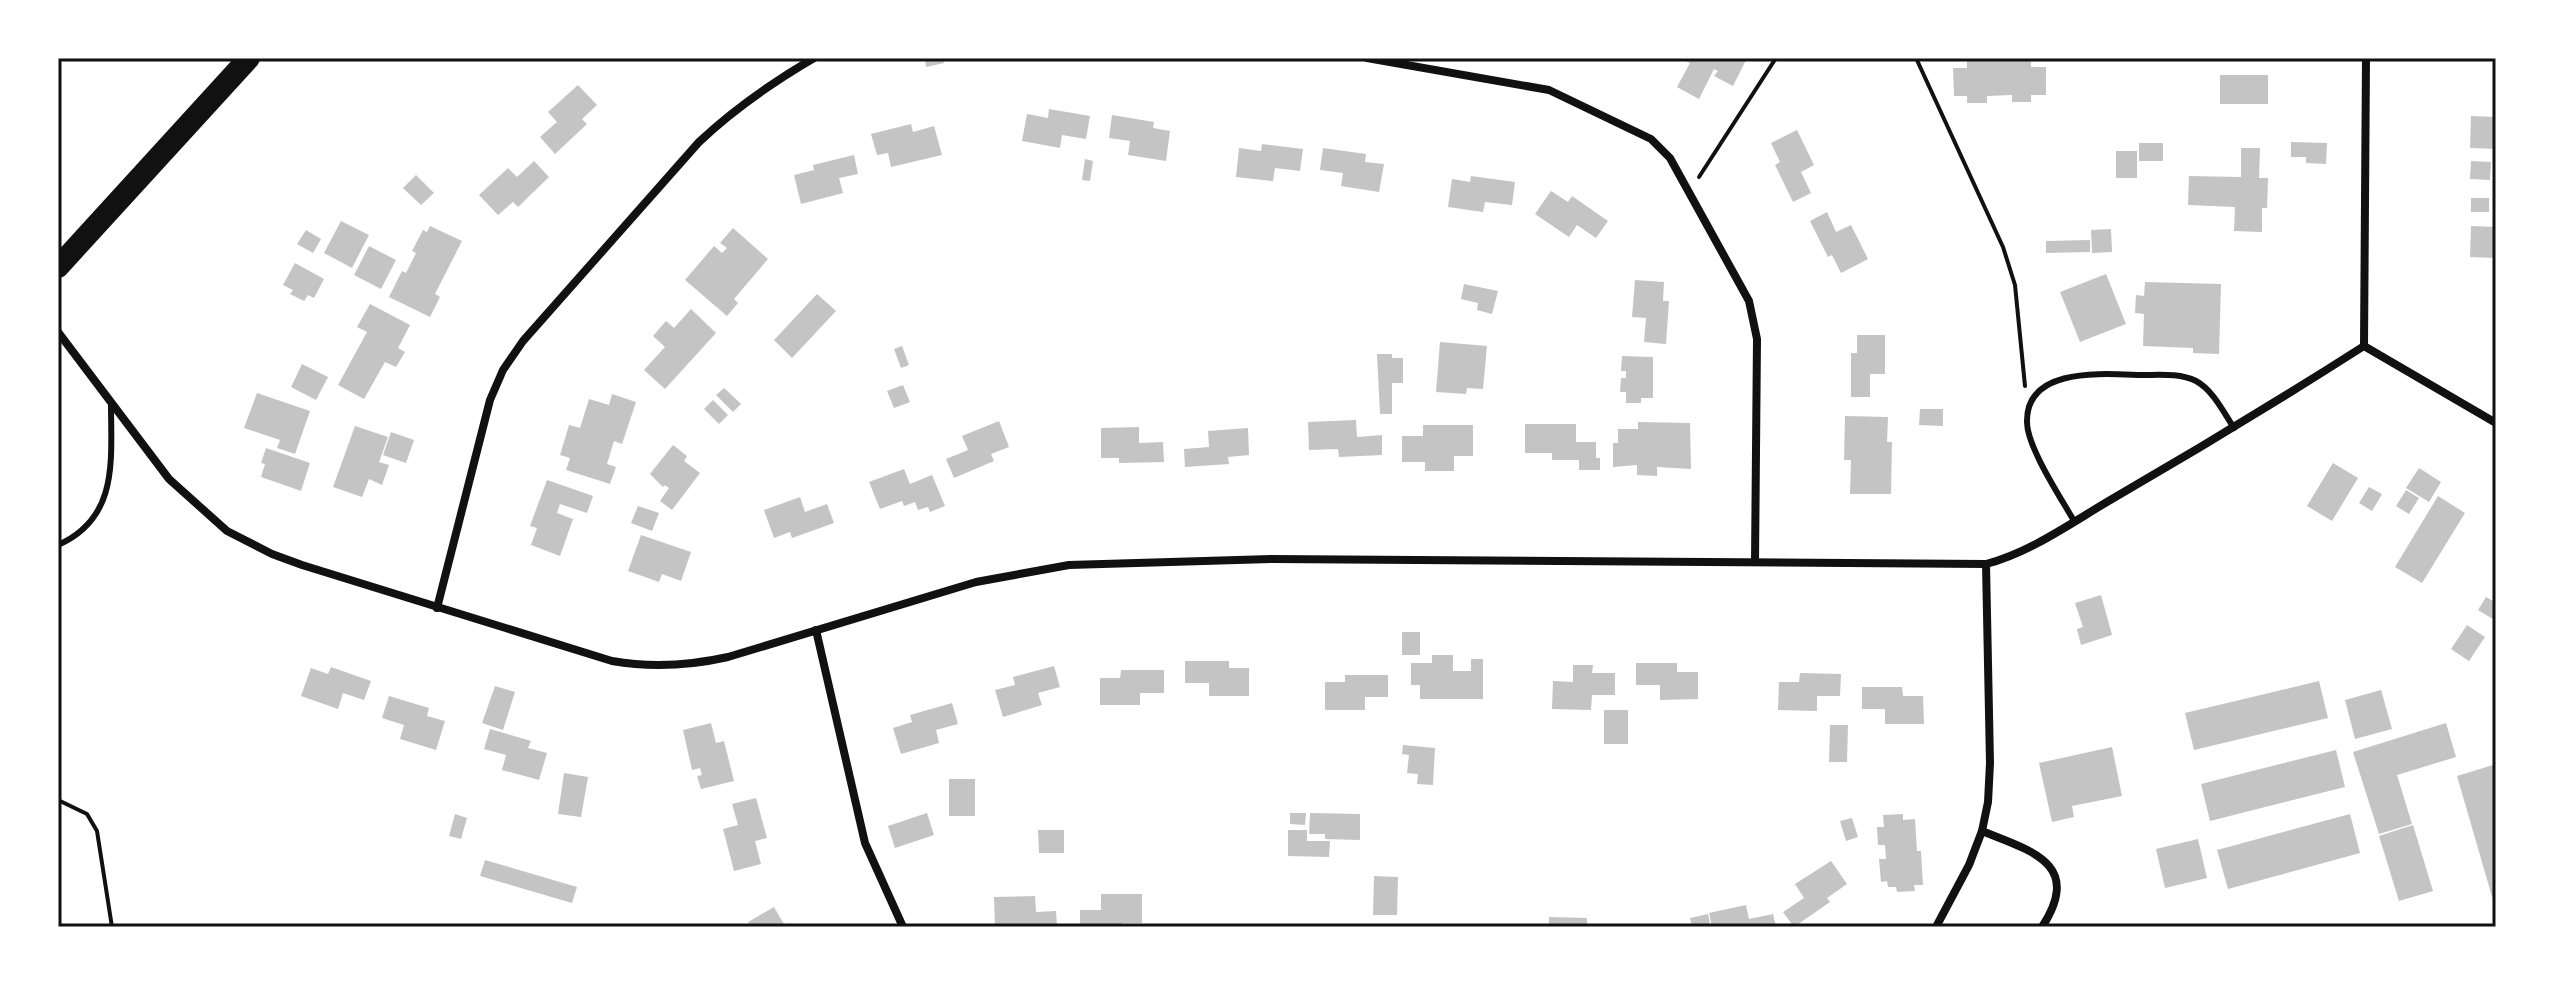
<svg xmlns="http://www.w3.org/2000/svg" width="2554" height="985" viewBox="0 0 2554 985" font-family="Roboto,sans-serif">
<style>
.building{fill:#c4c4c4}
.lines{fill:none;stroke-linecap:round;stroke-linejoin:round}
.path{stroke:#111;stroke-width:4}
.service{stroke:#111;stroke-width:6}
.minor{stroke:#111;stroke-width:8}
.trunk{stroke:#111;stroke-width:22}
.neatline{fill:none;stroke:#111;stroke-width:3}
</style>
<rect width="100%" height="100%" fill="#fff"/>
<g class="building">
<path d="M925 58H943L944 63 926 67Z"/>
<path d="M1679 58H1747L1733 86 1714 76 1718 71 1714 69 1699 99 1677 87 1690 63Z"/>
<path d="M1967 58H2031V67H2046V95H2031V102H2012V95L1987 96V103H1967V96H1954L1953 68H1967Z"/>
<rect x="2220" y="75" width="48" height="29"/>
<path d="M578 85 597 105 582 119 587 124 555 154 540 137 557 122 548 112Z"/>
<path d="M1049 109 1090 116 1086 139 1062 135 1060 148 1022 141 1027 114 1048 118Z"/>
<path d="M1112 115 1154 122 1153 128 1170 131 1166 161 1128 155 1130 141 1109 138Z"/>
<path d="M2471 116 2496 117V149L2470 148Z"/>
<path d="M911 124 913 132 934 126 942 155 891 167 888 153 877 155 871 134Z"/>
<path d="M1797 130 1814 165 1801 172 1811 193 1793 202 1775 165 1780 162 1771 143Z"/>
<path d="M2291 142 2327 143 2326 164 2306 163V157H2291Z"/>
<rect x="2139" y="143" width="24" height="18"/>
<path d="M1262 144 1303 149 1300 171 1275 168 1273 181 1236 177 1239 148 1261 151Z"/>
<path d="M1323 148 1366 154 1365 162 1384 164 1379 192 1341 186 1343 173 1320 170Z"/>
<path d="M2241 148H2260L2259 178H2268L2267 208H2262V232L2234 231 2235 207 2188 205 2189 176 2241 177Z"/>
<rect x="2116" y="151" width="21" height="27"/>
<path d="M854 155 858 174 839 178 843 193 801 204 794 175 814 170 813 165Z"/>
<path d="M1085 159 1093 161 1090 181 1082 180Z"/>
<path d="M534 161 549 177 518 207 513 202 498 215 479 195 508 168 517 177Z"/>
<path d="M2471 161 2491 162 2490 180 2470 179Z"/>
<path d="M416 175 434 193 421 205 403 188Z"/>
<path d="M1471 176 1515 182 1512 205 1485 202 1483 212 1448 207 1452 179 1470 182Z"/>
<path d="M1551 191 1568 202 1572 196 1608 221 1596 238 1577 225 1569 237 1535 214Z"/>
<rect x="2471" y="198" width="18" height="14"/>
<path d="M1827 212 1836 232 1851 225 1868 259 1841 273 1832 255 1828 257 1810 221Z"/>
<path d="M341 221 369 235 352 268 324 253Z"/>
<path d="M430 226 462 241 435 294 440 297 430 317 389 297 402 271 406 273 416 253 412 251 423 230 427 232Z"/>
<path d="M2471 226 2496 227V258L2470 257Z"/>
<path d="M733 228 768 259 734 299 738 303 727 316 685 280 714 246 722 253 727 248 720 243Z"/>
<path d="M2111 229 2112 252 2092 253 2091 230Z"/>
<path d="M306 230 321 239 313 253 297 244Z"/>
<path d="M2090 240V252L2046 253V241Z"/>
<path d="M369 246 396 260 381 289 354 275Z"/>
<path d="M295 263 324 279 314 298 308 295 304 301 290 294 293 290 283 285Z"/>
<path d="M2106 274 2126 324 2080 342 2060 292Z"/>
<path d="M1635 280 1664 282 1663 301H1669L1666 344 1644 342 1646 318 1632 317Z"/>
<path d="M2145 282 2221 284 2219 354 2193 353V348L2143 346 2144 314 2135 313 2136 295 2144 296Z"/>
<path d="M1464 284 1498 291 1492 314 1477 310 1478 303 1461 299Z"/>
<path d="M817 294 836 311 792 358 774 340Z"/>
<path d="M370 304 410 325 398 348 405 352 396 367 385 362 364 399 338 385 367 332 357 327Z"/>
<path d="M691 309 716 333 665 389 644 370 665 347 653 336 666 321 674 328Z"/>
<path d="M1857 335H1885V374H1870V397H1851V353H1857Z"/>
<path d="M1440 342 1487 346 1483 389 1467 388 1466 394 1436 392Z"/>
<path d="M902 346 909 365 901 368 894 349Z"/>
<path d="M1377 354H1392V358H1403V383H1392V414H1380Z"/>
<path d="M1622 356 1653 357V398H1641V403H1626V392H1620L1621 378H1626V371H1621Z"/>
<path d="M302 364 328 377 316 400 291 387Z"/>
<path d="M903 385 910 402 894 408 887 391Z"/>
<path d="M724 388 741 404 733 412 716 395Z"/>
<path d="M257 393 310 411 295 454 277 448 280 440 244 428Z"/>
<path d="M612 394 636 402 622 444 614 441 607 464 616 467 610 484 566 470 570 458 560 455 569 425 580 428 589 399 609 405Z"/>
<path d="M713 400 728 415 719 424 704 409Z"/>
<path d="M1920 409H1943V426L1919 425Z"/>
<path d="M1845 416 1888 417 1887 442H1892L1891 494H1850L1851 460H1844Z"/>
<path d="M1356 420 1357 437 1382 435V455L1339 457 1338 449 1309 450 1308 422Z"/>
<path d="M999 421 1009 447 991 454 994 461 954 478 946 459 968 450 962 436Z"/>
<path d="M1638 422 1690 423 1691 469 1657 467V476L1637 475V465L1613 467V443H1618V429H1638Z"/>
<path d="M1525 424H1576V442H1596V458H1600V470H1579V460H1552V453H1525Z"/>
<path d="M1423 425H1473V456H1454V471H1425V462H1402V436H1423Z"/>
<path d="M355 426 388 437 379 462 389 465 382 485 369 479 362 497 333 487Z"/>
<path d="M1139 427V443L1163 442 1164 462 1119 463V458H1101V428Z"/>
<path d="M1248 428 1249 455 1228 457 1229 464 1185 467 1184 449 1209 447 1208 431Z"/>
<path d="M391 432 414 440 406 463 383 455Z"/>
<path d="M673 445 687 456 684 461 700 473 672 510 660 501 669 488 665 485 663 487 650 474Z"/>
<path d="M266 448 310 463 301 491 261 477 265 464 261 463Z"/>
<path d="M2333 463 2358 478 2332 521 2307 506Z"/>
<path d="M2419 468 2441 482 2429 502 2406 488Z"/>
<path d="M904 469 910 484 932 475 945 506 930 512 928 507 918 510 915 502 904 506 902 501 880 509 869 482Z"/>
<path d="M547 480 593 496 587 513 560 504 557 513 573 519 560 556 531 545 537 528 530 526Z"/>
<path d="M2369 487 2382 494 2372 511 2359 503Z"/>
<path d="M2406 490 2419 498 2409 514 2396 506Z"/>
<path d="M2438 496 2465 513 2422 583 2395 567Z"/>
<path d="M800 497 805 512 827 504 834 523 792 538 790 532 774 538 764 510Z"/>
<path d="M638 506 659 513 652 531 631 523Z"/>
<path d="M641 535 691 552 681 581 662 574 659 582 628 571Z"/>
<path d="M2101 595 2112 635 2081 645 2077 629 2083 627 2075 603Z"/>
<path d="M2496 596V621L2478 610 2486 597 2493 601Z"/>
<path d="M2467 625 2485 637 2469 661 2451 649Z"/>
<rect x="1402" y="632" width="18" height="23"/>
<path d="M1432 655H1453V671H1471V659H1483V699H1420V685H1411V663H1432Z"/>
<path d="M1185 661H1229V668H1249V696H1209V683H1185Z"/>
<path d="M1636 663H1677V672H1698V699L1660 700V685H1636Z"/>
<path d="M1573 665H1593L1592 673H1615V695H1592L1591 710 1552 709 1553 681 1573 682Z"/>
<path d="M1054 666 1060 687 1038 693 1042 705 1003 717 995 690 1015 685 1013 677Z"/>
<path d="M331 667 371 681 364 700 343 693 338 709 301 696 311 668 328 674Z"/>
<path d="M1121 670H1164V693H1140V705H1100V678H1120Z"/>
<path d="M1800 673 1841 674 1840 696H1817V711L1778 710 1779 682H1799Z"/>
<path d="M1345 675H1388V697H1365V710H1325V682H1345Z"/>
<path d="M2319 681 2328 718 2194 750 2185 713Z"/>
<path d="M495 686 515 692 503 730 482 723Z"/>
<path d="M1862 687H1902L1903 696H1923L1924 724H1885V709H1862Z"/>
<path d="M2381 690 2392 729 2355 739 2345 700Z"/>
<path d="M389 696 429 708 427 716 445 721 436 750 400 739 404 725 382 718Z"/>
<path d="M952 703 958 724 936 730 939 743 901 754 893 728 912 722 910 715Z"/>
<rect x="1604" y="710" width="24" height="34"/>
<path d="M711 723 716 743 724 741 734 781 701 789 697 776 702 775 700 768 692 770 683 730Z"/>
<path d="M2446 723 2456 757 2397 775 2412 824 2379 834 2353 752Z"/>
<path d="M1830 725H1848L1847 762H1829Z"/>
<path d="M490 729 531 741 528 748 547 753 539 780 502 770 506 755 484 749Z"/>
<path d="M1403 745 1435 748 1433 785 1417 784 1418 774 1407 773 1409 755 1402 754Z"/>
<path d="M2112 747 2122 796 2072 806 2074 817 2052 822 2039 763Z"/>
<path d="M2336 750 2345 787 2210 821 2201 784Z"/>
<path d="M2493 765 2496 777 2495 907 2457 776Z"/>
<path d="M564 773 588 777 581 817 558 814Z"/>
<rect x="949" y="779" width="26" height="37"/>
<path d="M756 798 767 838 755 841 761 864 734 871 723 829 738 825 732 804Z"/>
<path d="M927 813 934 835 895 848 888 826Z"/>
<path d="M1290 813H1306L1305 825 1290 824Z"/>
<path d="M1310 813 1360 814V840L1325 839V834H1309Z"/>
<path d="M455 814 467 818 461 839 449 836Z"/>
<path d="M1903 814V820L1915 819 1917 851H1921L1923 885H1914L1915 891 1897 892 1896 887H1888L1887 881 1881 882 1879 859H1886L1885 845H1878L1877 827H1884L1883 815Z"/>
<path d="M2350 814 2360 853 2228 889 2217 850Z"/>
<path d="M1852 818 1858 837 1846 841 1840 821Z"/>
<path d="M2413 825 2433 891 2399 901 2379 836Z"/>
<path d="M1038 830H1064V853H1039Z"/>
<path d="M1288 830H1307V841H1330L1329 857 1288 856Z"/>
<path d="M2198 839 2207 878 2165 888 2156 849Z"/>
<path d="M485 860 577 887 572 903 480 876Z"/>
<path d="M1831 861 1847 884 1827 898 1830 902 1794 927 1783 912 1804 898 1795 884Z"/>
<path d="M1374 876 1398 877 1397 915H1373Z"/>
<path d="M1101 894H1142V923H1122V927H1080V910H1101Z"/>
<path d="M1035 896 1036 912 1056 911 1057 927 995 926 994 897Z"/>
<path d="M1746 905 1749 919 1773 914 1776 927H1712L1709 913Z"/>
<path d="M774 907 785 926 791 923 793 927H751L748 922Z"/>
<path d="M1708 914 1710 924 1692 927 1690 918Z"/>
<path d="M1549 917 1587 918V927H1549Z"/>
</g>
<g class="lines">
<g class="path">
<path d="M1916 58 2003 247 2015 285 2025 386"/>
<path d="M1699 177 1776 58"/>
<path d="M58 800 87 814 97 831 112 927"/>
</g>
<g class="service">
<path d="M2074 521C2061 498 2027 447 2027 422 2026 366 2104 374 2142 375 2159 375 2180 373 2196 381 2213 390 2224 413 2234 428"/>
<path d="M58 545C119 518 111 460 111 404"/>
</g>
<g class="minor">
<path d="M1367 58 1549 90 1651 139 1670 158 1749 301 1757 339 1755 562"/>
<path d="M2366 58 2364 346 2496 423"/>
<path d="M58 332 169 479 227 531 272 554 302 565 612 661C652 668 688 666 728 657L976 582 1069 565 1271 559 1986 564C2031 552 2071 523 2112 499 2197 450 2281 399 2364 346"/>
<path d="M437 608 490 400 503 370 523 341 699 142C734 109 773 82 814 58"/>
<path d="M816 630 865 843 903 927"/>
<path d="M1982 831C2032 851 2083 864 2042 927"/>
<path d="M1936 927 1969 865 1982 831 1988 802 1990 763 1986 564"/>
</g>
<path class="trunk" d="M58 267 249 58"/>
</g>
<rect width="2554" height="985" fill="none" stroke="#ffffff" stroke-width="120"/>
<rect x="60" y="60" width="2434" height="865" class="neatline"/>
</svg>
